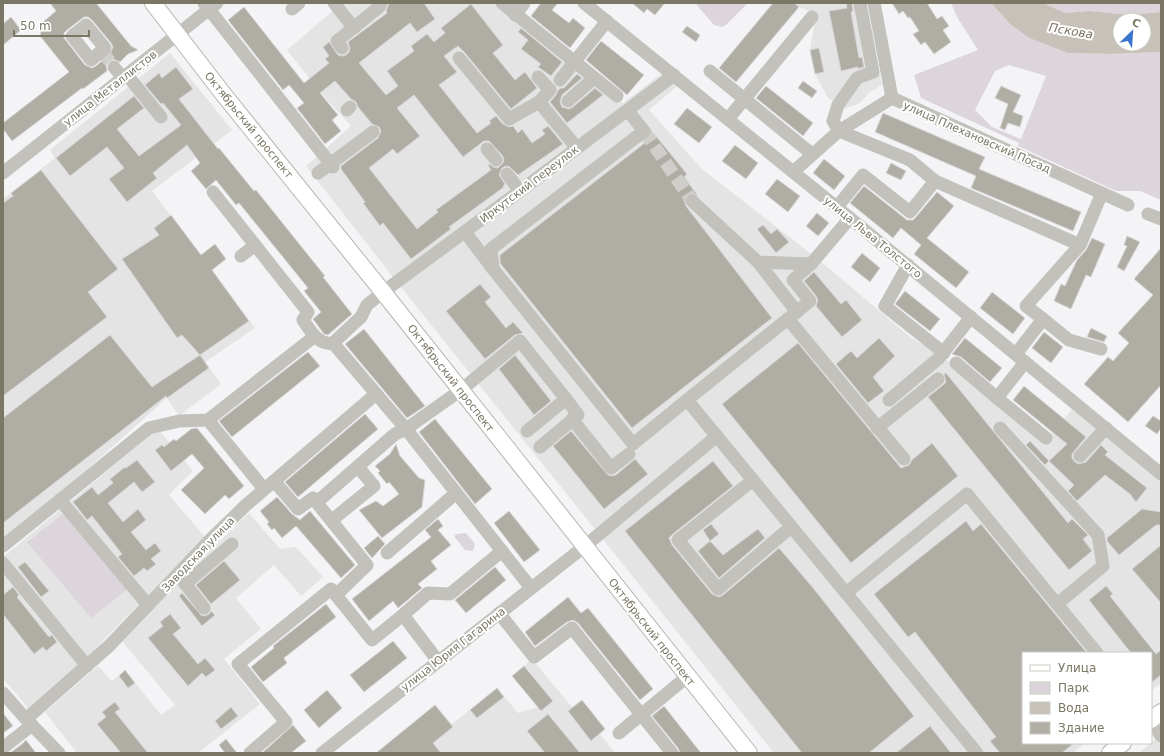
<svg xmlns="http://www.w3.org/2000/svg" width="1164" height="756" viewBox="0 0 1164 756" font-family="'DejaVu Sans',sans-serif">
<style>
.built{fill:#e4e4e4}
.green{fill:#dcd5dc;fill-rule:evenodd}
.water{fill:#c7c1b9;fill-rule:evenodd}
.building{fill:#b0aea4;stroke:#d6d6d7;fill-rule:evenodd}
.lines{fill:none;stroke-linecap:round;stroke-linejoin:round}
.minor-tunnel{stroke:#cfceca;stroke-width:13;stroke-dasharray:13 6;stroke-linecap:butt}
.major-casing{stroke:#b7b6b0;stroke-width:18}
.minor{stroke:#c2c1bc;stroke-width:13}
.major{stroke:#fff;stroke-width:16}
.labels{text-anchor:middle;stroke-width:4;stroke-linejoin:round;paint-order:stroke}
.street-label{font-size:11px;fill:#7a7765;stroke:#fff}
.water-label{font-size:12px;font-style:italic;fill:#7d7464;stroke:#fff}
</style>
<rect width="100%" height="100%" fill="#f4f3f6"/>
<g class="built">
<path d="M342 3H499L623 103 665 71 682 82 649 110 702 169 819 260 909 336 953 364 1045 442 1074 407 1161 481V683L1151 691V653H1023V743H1085L1073 753H774L393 277 306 166 351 126 321 93 287 50Z"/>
<path d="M794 3H864L882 85 870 92 860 103 844 109 828 98 815 74 810 50 816 14 799 7Z"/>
<path d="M170 53 232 130 152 191 255 328 205 362 221 384 179 416 167 398 84 472 3 540V199L55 158 50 150Z"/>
<path d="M158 429 193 471 169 495 205 537 83 661 28 708 3 678V557Z"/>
<path d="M249 513 280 549 296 547 323 577 301 596 274 565 236 598 261 629 224 659 260 704 198 753H77L45 712 98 666 112 681 125 670 161 715 175 705 122 641 169 590Z"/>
<path d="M532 659 572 707 582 700 606 729 600 734 615 753H376L435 705 452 724 497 688 518 713 538 707 541 711 553 701 524 666Z"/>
<path d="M1161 734V753H1139L1159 736Z"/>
</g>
<g class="green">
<path d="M695 3H748L726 25 722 27 714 25Z"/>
<path d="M951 3H991L1011 25 1029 38 1068 53 1110 54 1161 52V200L1140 191H1116L1018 146 1019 143 921 98 914 75 978 50 957 17ZM1009 65 1046 76 1021 139 992 127 975 110 995 71Z"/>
<path d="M1043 3H1161V12L1131 15 1089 11 1065 13Z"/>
<path d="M67 511 129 588 91 618 27 542Z"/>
<path d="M466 533 475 544 473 551 465 550 454 536 457 534Z"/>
</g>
<path class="water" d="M991 3H1043L1065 13 1089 11 1131 15 1161 12V52L1110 54 1068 53 1029 38 1011 25ZM1120 20H1144V44H1120Z"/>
<g class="building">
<path d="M50 3H96L131 46 138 50 128 54 120 62 113 59 109 61 106 65 107 71 83 89 82 88 12 141 3 129V123L69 72 40 36 43 22 56 11ZM84 17H88L92 20 111 43 113 47 110 54 96 66 92 68 85 65 64 38V33L67 30Z"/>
<path d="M389 3H424L435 19 417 32 410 23 359 63 386 95 398 86 387 71 414 51 411 46 427 34 434 42 445 33 441 28 471 4 503 45 493 53 515 80 525 72 537 88 511 109 465 53 458 46 444 56 457 72 439 85 477 133 491 123 489 121 496 116 503 124 509 127 513 126 518 133 522 129 532 143 545 134 542 130 548 126 563 144 518 175 510 167 506 166 502 168 499 175 505 184 503 186 504 187 449 227 451 229 411 259 383 223 380 226 363 203 365 202 341 169V166L378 138 381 131 379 127 372 124 358 107 356 102 351 99 335 81 320 93 338 115 332 120 341 131 325 144 297 108 304 103 289 85 283 90 228 20 244 7 304 83 329 63 325 59 329 56 323 47 329 42 338 55 342 56 346 55 349 52 350 48 348 42 387 13 386 11ZM414 95 463 157 484 141H489L502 155 504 159 503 163 498 168 493 167 489 164 488 165 491 170 436 210 438 212 417 229 369 168 393 149 397 154 420 136 397 108Z"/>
<path d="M541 3H558L552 10 569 23 573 18 585 28 570 48 531 16Z"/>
<path d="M632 3H665L655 15 647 9 644 13Z"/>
<path d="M773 3H794L799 7 736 82 719 68Z"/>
<path d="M846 3H852L853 11 851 12 859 58 862 57 864 67 858 69V67L841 71 829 11 847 8Z"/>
<path d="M892 3H927L937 19 942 16 949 26 943 30 951 42 934 54 925 42 921 45 913 34 919 31 910 17 908 18 903 11 899 14Z"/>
<path d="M11 17 21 30 3 45V24Z"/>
<path d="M687 26 700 35 696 42 682 32Z"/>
<path d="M521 28 562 62 551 76 538 67 541 64 521 49 528 40 518 32Z"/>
<path d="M601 41 644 75 627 95 586 60Z"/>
<path d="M819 48 824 72 815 74 810 50Z"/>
<path d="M176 67 193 89 179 99 218 149 219 148 254 191 256 190 325 276 323 277 352 314 328 335 324 334 313 319 321 312 304 291 308 288 239 203 236 205 216 180 206 189 191 171 200 163 187 145 153 173 157 178 127 202 109 179 124 168 107 147 70 176 56 158 134 96 144 108 117 129 139 156 181 125 163 103 161 104 145 85 159 73 162 78Z"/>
<path d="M577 74 582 78 562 95 560 102 562 107 569 109 573 107 595 88 603 95 567 123 550 102 556 95 558 90 561 88H564Z"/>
<path d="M803 81 817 91 812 98 798 88Z"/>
<path d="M766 86 813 123 803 136 756 98Z"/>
<path d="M1001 86 1021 95 1013 112 1023 116 1020 127 1008 123 1005 130 1000 128 1008 104 995 98Z"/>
<path d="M687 108 712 127 699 143 674 124Z"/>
<path d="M883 113 985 157 979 169 1081 212 1073 231 971 188 976 176 875 132Z"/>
<path d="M655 135 687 174 684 177 698 196 693 193 686 195 684 200 686 206 772 318 632 428 500 263V255Z"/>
<path d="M735 145 758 163 746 179 722 161Z"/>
<path d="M824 159 845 176 834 190 813 173Z"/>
<path d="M891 163 906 171 901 180 886 173Z"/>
<path d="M41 170 118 269 88 292 107 317 3 396V203L13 196 11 193Z"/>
<path d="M777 179 800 196 788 212 765 194Z"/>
<path d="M864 186 907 220H913L916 217 937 192 954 206 927 238 969 272 956 288 914 254 921 245 901 228 893 238 850 203Z"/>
<path d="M817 213 829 223 818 236 806 226Z"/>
<path d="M171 215 201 255 215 244 226 259 212 270 249 321 200 355 182 335 177 338 122 259 159 235 154 228Z"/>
<path d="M763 225 771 234 777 229 789 242 776 253 757 229Z"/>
<path d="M1127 236 1140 242 1124 271 1117 267 1127 246 1124 245Z"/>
<path d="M1092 238 1105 244 1091 277 1086 275 1071 309 1054 301 1061 284 1065 286 1077 260 1086 250Z"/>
<path d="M1161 248V385L1128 422 1084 384 1108 357 1113 361 1129 343 1118 333 1153 295 1134 279Z"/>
<path d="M862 253 880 268 870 282 851 267Z"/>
<path d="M814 272 841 304 846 300 862 320 842 337 816 306 818 300 816 296 804 281Z"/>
<path d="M480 284 491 297 485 302 506 328 513 322 523 333 515 335 485 359 446 311Z"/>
<path d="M905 291 940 319 930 331 895 304Z"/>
<path d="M992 292 1025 318 1013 334 980 308Z"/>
<path d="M1091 328 1107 336 1104 342 1087 337Z"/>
<path d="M364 329 425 406 407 418 345 344Z"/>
<path d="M1044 332 1063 347 1051 363 1032 348Z"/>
<path d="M110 335 152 387 200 355 209 368 167 398 166 396 3 523V418Z"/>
<path d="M879 338 895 356 873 377 884 391 868 403 836 364 851 351 857 358Z"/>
<path d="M965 338 1002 368 990 382 961 357 952 354Z"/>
<path d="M798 343 901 468 909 465 912 460 932 443 958 476 851 563 722 404Z"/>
<path d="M308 352 320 366 232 437 219 421Z"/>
<path d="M515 355 551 401 534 415 499 369Z"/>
<path d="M946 373 1068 523 1072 519 1088 535 1083 539 1092 551 1069 570 928 397 943 385 946 382 944 374Z"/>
<path d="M1024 386 1086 437 1072 454V458L1075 462 1079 464 1086 462 1101 445 1108 452 1105 455 1147 488 1136 502 1130 494 1105 475 1077 501 1068 491 1074 485 1049 461 1067 444 1013 400Z"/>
<path d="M365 414 378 429 298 497 285 482Z"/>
<path d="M1153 416 1161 421V428L1157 434 1145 426Z"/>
<path d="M435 419 492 489 475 504 419 432Z"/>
<path d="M197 428 244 486 229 499 225 495 205 514 181 490 204 468 192 454 171 471 155 450 162 445 164 447 174 439 176 441 191 429Z"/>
<path d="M571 431 608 475 612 476 616 475 635 459 648 474 604 509 553 446Z"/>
<path d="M1030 441 1049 461 1045 465 1026 445Z"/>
<path d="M396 444 400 456 419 478 425 480 422 507 382 538 359 510 376 501 383 506 399 494 389 482 387 484 378 473 380 471 375 466 390 454Z"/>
<path d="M137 460 155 482 142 492 134 482 108 503 123 522 138 509 146 520 131 532 146 550 155 543 161 551 151 559 156 564 147 571 144 568 134 576 118 557 122 554 92 516 87 520 73 502 92 487 98 495 113 483 110 479 125 467 126 468Z"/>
<path d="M713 461 733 486 673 534 669 538 672 545 712 594 719 597 723 595 779 548 814 589 914 716 869 753H802L625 531Z"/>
<path d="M277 497 292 514 300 520 310 511 355 565 341 578 296 526 282 538 274 528 272 530 267 524 269 522 260 511Z"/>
<path d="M1142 509 1161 512V525H1156L1119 555 1107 541V538Z"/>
<path d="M509 511 540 550 524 562 494 523Z"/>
<path d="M438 519 443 526 438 530 451 545 431 561 437 569 418 584 422 588 398 608 393 601 369 621 352 599 431 537 425 530Z"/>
<path d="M966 521 973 531 981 524 1087 653H1023V743H1074L1062 753H1000L990 741 996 737 915 632 908 637 874 594Z"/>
<path d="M711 524 719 534 710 541 703 530Z"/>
<path d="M758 529 765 538 719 578 698 551 710 541 723 555Z"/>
<path d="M378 536 385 544 372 558 364 548Z"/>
<path d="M1161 545V603L1132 569Z"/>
<path d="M224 561 240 580 211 604 196 585Z"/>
<path d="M25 562 49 591 41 597 18 567Z"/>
<path d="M495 567 506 580 466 613 455 600Z"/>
<path d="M1106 586 1113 594 1110 596 1156 654 1161 650V675L1151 683V653H1131L1089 600Z"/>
<path d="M13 587 19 595 17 597 49 637 52 635 57 642 46 651 43 647 34 654 3 614V595Z"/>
<path d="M182 593 201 615 205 616 209 614 211 611 215 615 202 626 179 596Z"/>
<path d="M568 597 581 613 588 608 653 689 640 700 578 623 573 620 567 622 535 646 525 632Z"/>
<path d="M326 604 336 617 284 658 287 663 263 682 251 667 274 648 273 646Z"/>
<path d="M170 614 181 628 173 634 198 664 205 658 215 670 206 677 202 673 188 686 148 638 163 626 160 622Z"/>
<path d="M393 641 407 658 364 692 350 675Z"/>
<path d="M524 666 553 701 541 711 512 676Z"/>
<path d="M125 670 135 683 128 688 119 676Z"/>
<path d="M497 688 504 697 477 718 470 710Z"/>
<path d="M327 690 342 708 319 728 304 710Z"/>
<path d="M582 700 605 729 591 741 568 711Z"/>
<path d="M115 702 120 709 115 712 148 753H121L97 724 106 717 102 712Z"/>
<path d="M435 705 453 727 433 743 441 753H376Z"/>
<path d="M664 706 701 753H680L678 748 652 716Z"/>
<path d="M231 707 238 716 221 729 215 721Z"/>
<path d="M3 713 13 726 3 733Z"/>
<path d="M548 714 580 753H545L527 731Z"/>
<path d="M293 725 306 741 291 753H262Z"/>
<path d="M930 726 951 753H896Z"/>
<path d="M226 739 237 753H225L219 745Z"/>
<path d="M26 740 36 753H10L22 744Z"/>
</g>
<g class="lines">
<g class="minor-tunnel">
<path d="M102 51 114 67"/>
<path d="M644 131 692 201"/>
</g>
<g class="major-casing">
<g id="major">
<path d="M153 3 224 95 383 292 749 753"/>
<path d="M1151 720 1161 712"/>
<path d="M1110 753 1123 743"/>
</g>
</g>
<g class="minor">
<path d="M204 3 333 167"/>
<path d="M334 3 354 28"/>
<path d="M502 3 617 96"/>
<path d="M584 3 850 218 1161 474"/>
<path d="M860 3 873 72 857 78 838 105 833 121 839 131 910 160 935 181 1080 245 1102 193"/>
<path d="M874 3 892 98"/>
<path d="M292 9 299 3"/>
<path d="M515 15 524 3"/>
<path d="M86 25 105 48 91 60 72 36Z"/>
<path d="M342 48 337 41 379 7 381 3"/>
<path d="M459 58 509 119 539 102"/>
<path d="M114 67 123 78"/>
<path d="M710 71 812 154"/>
<path d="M127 75 161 117"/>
<path d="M538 77 550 90 539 102 577 148"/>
<path d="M560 80 607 21"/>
<path d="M892 98 1128 205"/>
<path d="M568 101 594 78"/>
<path d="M347 110 350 107"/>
<path d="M728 119 812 17"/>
<path d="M487 149 496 160"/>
<path d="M793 172 839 131 892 98"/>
<path d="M3 173 217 3"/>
<path d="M318 173 373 132"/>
<path d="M507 174 520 191"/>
<path d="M213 192 308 312 303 320C310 330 318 346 333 343L361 317 367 305 383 292 520 191 674 75"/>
<path d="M692 201 758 262 811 264"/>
<path d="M837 207 863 175 910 212 935 181"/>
<path d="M1148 214 1161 219"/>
<path d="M850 218 811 264 793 280 810 301 687 400 846 593 967 494 1097 653"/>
<path d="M465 232 493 269 633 444 687 400"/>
<path d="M241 256 255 245"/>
<path d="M758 262 797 312"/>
<path d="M908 265 885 306 944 353"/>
<path d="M493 269 491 249 644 131 628 111"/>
<path d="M788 319 904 459"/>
<path d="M1043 319 1069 340 1101 349"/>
<path d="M333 343 406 429 531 588"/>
<path d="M1016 354 1043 319 1026 306 1080 245"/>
<path d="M1025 362 997 398 1046 438"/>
<path d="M956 363 997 398"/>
<path d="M889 400 939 358 971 317"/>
<path d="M572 419 611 468 629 454"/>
<path d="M208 420 264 489"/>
<path d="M877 428 938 379"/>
<path d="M1000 428 1098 535 1103 566 1057 604"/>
<path d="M540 447 578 415 566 399"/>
<path d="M1080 456 1106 428"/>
<path d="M753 480 678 540 718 589 791 527"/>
<path d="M274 481 298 509 313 498 367 565 336 595"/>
<path d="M60 500 148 605"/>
<path d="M317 502 395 434 406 429 461 390 520 341 566 399 527 431"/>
<path d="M332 520 374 486 358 467"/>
<path d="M3 546 149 428 179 421 208 420 315 336"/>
<path d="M387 553 456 493"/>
<path d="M3 563 87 666"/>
<path d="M180 577 204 608"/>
<path d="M185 584 232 544"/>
<path d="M846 593 977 753"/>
<path d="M499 613 534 657 572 628 672 753"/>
<path d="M403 615 428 593 450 594 502 551"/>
<path d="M3 693 26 719 59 753"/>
<path d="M26 719 109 646 211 539 246 505 376 394"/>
<path d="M1151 720 1161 736"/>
<path d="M619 733 688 676"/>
<path d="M3 748 32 725"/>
<path d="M250 753 286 722 238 664 331 589 372 640 403 615 438 661"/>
<path d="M322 753 585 546 717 436"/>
</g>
<use href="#major" class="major"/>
</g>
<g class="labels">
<g class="street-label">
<text transform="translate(110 88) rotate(-38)" y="4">улица Металлистов</text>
<text transform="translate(249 125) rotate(51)" y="4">Октябрьский проспект</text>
<text transform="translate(977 137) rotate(24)" y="4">улица Плехановский Посад</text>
<text transform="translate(529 184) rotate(-37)" y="4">Иркутский переулок</text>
<text transform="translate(873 237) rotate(39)" y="4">улица Льва Толстого</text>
<text transform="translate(451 378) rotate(52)" y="4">Октябрьский проспект</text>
<text transform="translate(198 554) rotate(-46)" y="4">Заводская улица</text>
<text transform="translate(652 632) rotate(52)" y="4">Октябрьский проспект</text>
<text transform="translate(453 649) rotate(-38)" y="4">улица Юрия Гагарина</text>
</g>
<g class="water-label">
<text transform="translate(1071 31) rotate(10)" y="4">Пскова</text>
</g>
</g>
<rect width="1164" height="756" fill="none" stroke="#7a7765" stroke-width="8"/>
<rect x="1022" y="652" width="130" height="92" fill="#ffffff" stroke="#cac9c1"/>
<rect x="1030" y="665" width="20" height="6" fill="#ffffff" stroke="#cac9c1"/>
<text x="1058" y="672" font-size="12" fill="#7a7765">Улица</text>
<rect x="1030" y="682" width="20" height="12" fill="#dcd5dc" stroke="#cac9c1"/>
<text x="1058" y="692" font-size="12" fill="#7a7765">Парк</text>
<rect x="1030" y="702" width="20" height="12" fill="#c7c1b9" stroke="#cac9c1"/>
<text x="1058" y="712" font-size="12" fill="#7a7765">Вода</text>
<rect x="1030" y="722" width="20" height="12" fill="#b0aea4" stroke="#cac9c1"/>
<text x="1058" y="732" font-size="12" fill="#7a7765">Здание</text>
<g transform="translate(1132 32) rotate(25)"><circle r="19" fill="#ffffff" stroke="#cac9c1"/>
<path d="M0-3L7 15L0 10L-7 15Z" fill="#3c75cd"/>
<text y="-6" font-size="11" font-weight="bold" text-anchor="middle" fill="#7a7765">С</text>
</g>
<path d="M14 30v6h75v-6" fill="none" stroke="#7a7765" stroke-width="2"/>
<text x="20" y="30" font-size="12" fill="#7a7765" stroke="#ffffff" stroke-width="3" paint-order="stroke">50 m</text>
</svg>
